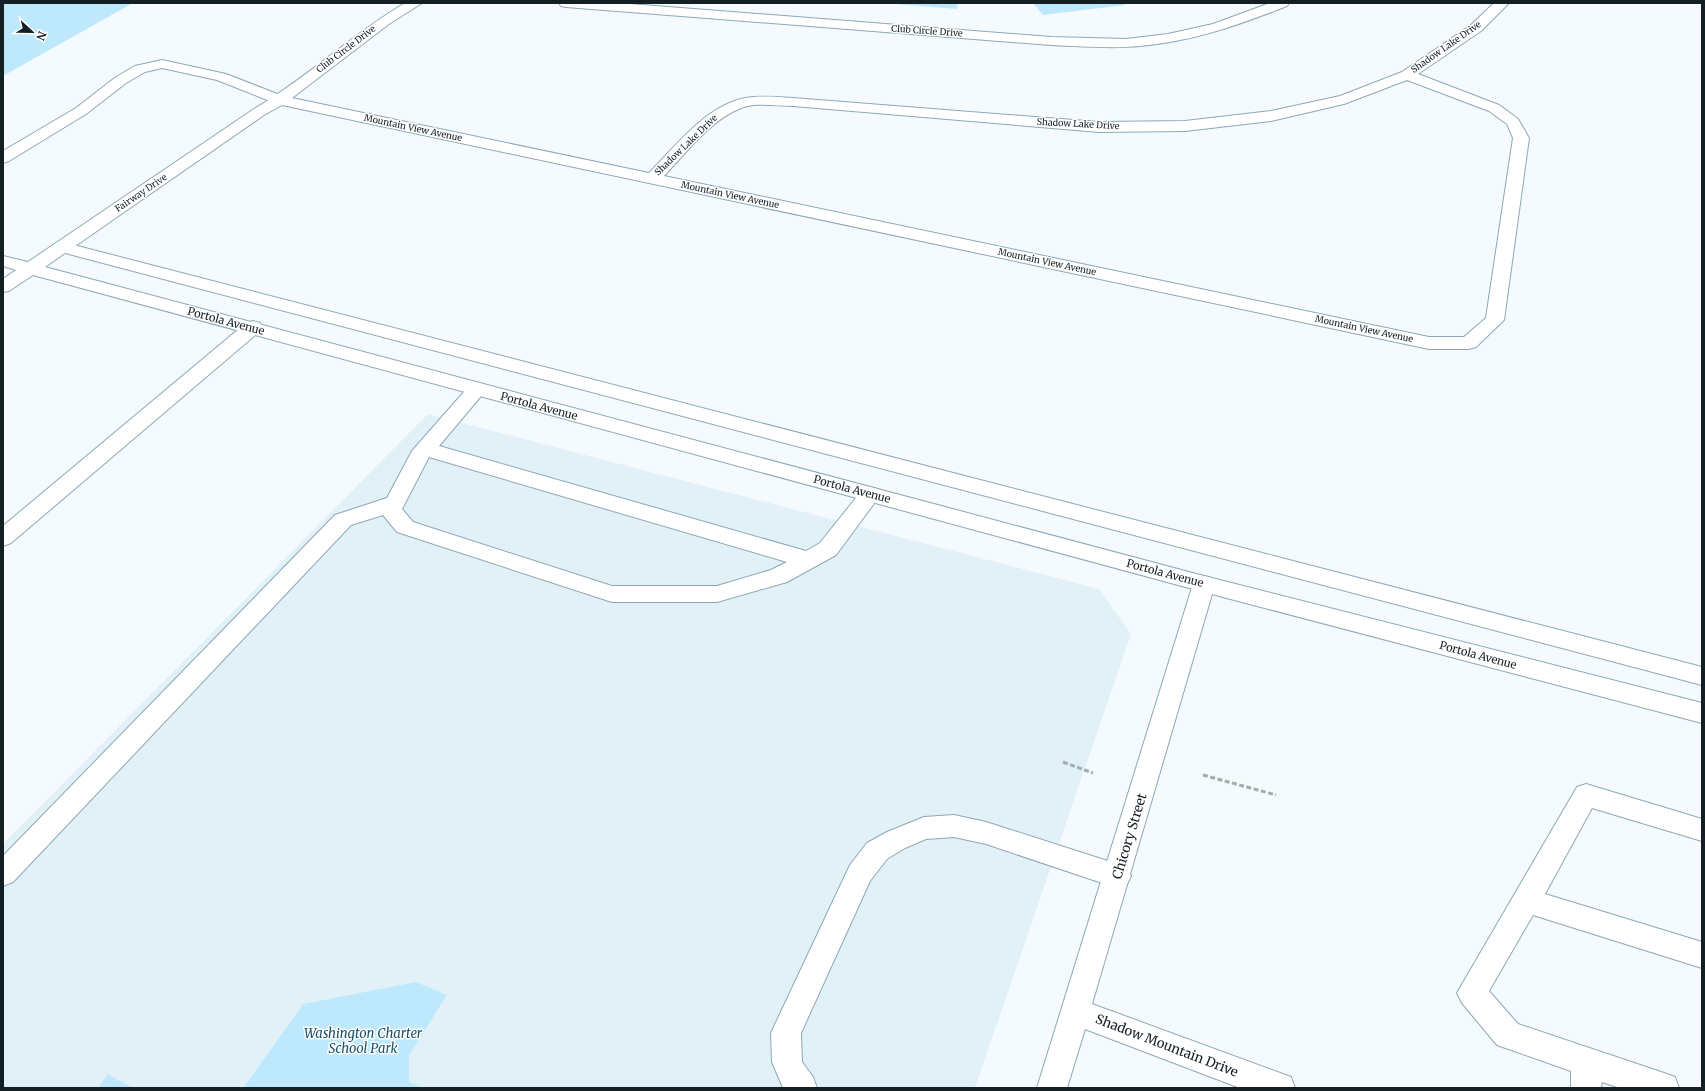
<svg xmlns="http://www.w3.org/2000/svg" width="1705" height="1091" viewBox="0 0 1705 1091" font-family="Merriweather,serif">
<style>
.built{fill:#e2f1f8}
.green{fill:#bee9fd}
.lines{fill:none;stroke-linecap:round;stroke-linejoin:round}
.service-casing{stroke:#8ca8b6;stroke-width:2}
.minor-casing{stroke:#8ca8b6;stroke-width:2}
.tertiary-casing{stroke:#8ca8b6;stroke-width:2}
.path{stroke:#a3abae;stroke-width:3;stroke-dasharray:5 2.5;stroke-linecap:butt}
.service{fill:#fff;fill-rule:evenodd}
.minor{fill:#fff;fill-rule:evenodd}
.tertiary{fill:#fff;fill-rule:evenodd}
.labels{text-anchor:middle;stroke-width:3;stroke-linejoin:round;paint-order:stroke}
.far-street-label{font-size:9px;fill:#141f24;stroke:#fff}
.street-label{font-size:11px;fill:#141f24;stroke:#fff}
.near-street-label{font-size:13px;fill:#141f24;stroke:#fff}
.near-park-label{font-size:13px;font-style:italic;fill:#19536a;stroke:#fff}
</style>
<rect width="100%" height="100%" fill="#f4fafd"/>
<path class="built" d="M428 414 1099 589 1131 634 975 1088H424L409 1082V1056L447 995 303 1004 243 1088H133L109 1075 98 1088H3V844Z"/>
<g class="green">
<path d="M3 3H133L3 76Z"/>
<path d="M883 3H958L957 9Z"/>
<path d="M1033 3H1123L1125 5 1043 15Z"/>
<path d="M416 982 447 995 409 1056V1082L424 1088H243L303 1004Z"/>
<path d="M108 1074 133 1088H98Z"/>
</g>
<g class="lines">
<g class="service-casing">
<g id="service">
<path d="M162 60 226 74 285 97 287 100 285 103H275L217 80 162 68 145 72 126 83 86 114 9 161 3 163V151L76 108 116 77 135 66Z"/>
<path d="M253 321 260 323 262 327 260 331 11 543 3 546V526L246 323Z"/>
<path d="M477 383 484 385 487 389 439 446 806 551 820 543 863 489 870 487 877 489 881 494 836 555 787 582 717 602H612L397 532 383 515 351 525 13 882 3 886V856L335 515 387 498 412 451 470 385ZM429 457 787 562 771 570 717 586H612L413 522 402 509Z"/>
<path d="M1586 784 1702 819V841L1592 808 1545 894 1702 942V968L1533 915 1489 991 1518 1024 1664 1073 1675 1077 1679 1088H1620L1602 1082 1601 1088H1571V1071L1497 1045 1462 1003 1457 993 1577 787Z"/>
<path d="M954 815 986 822 1117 864 1127 868 1131 876 1127 884 1117 888 986 844 954 837 926 839 905 848 887 859 870 881 801 1033 802 1062 813 1077 817 1088H783L772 1062 771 1033 850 865 867 843 887 832 924 817Z"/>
</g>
</g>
<g class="minor-casing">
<g id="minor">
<path d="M405 3H422L389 24 292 98 649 173C677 145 710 100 753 97 766 96 780 97 793 98L1099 122 1185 121 1271 111 1340 96 1402 72 1471 25 1494 3H1509L1481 31 1418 74 1499 105 1518 119 1529 138 1504 320 1476 347 1469 349H1429L282 105 264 115 68 251 62 252 56 251 53 247 56 243 254 109C307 78 352 34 405 3ZM1407 80 1489 111 1507 124 1513 138 1486 318 1464 337H1429L664 176C687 152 718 110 753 105 766 104 780 106 793 106L1099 132 1185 131 1271 121 1344 104Z"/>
<path d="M559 3H617L1051 37 1126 39 1168 34 1213 24 1270 3H1289L1287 6C1239 25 1191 42 1140 46 1110 49 1080 46 1051 45L566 7 561 6Z"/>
<path d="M1204 576 1212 578 1215 584 1092 1004 1291 1077 1295 1088H1240L1085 1029 1067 1088H1037L1193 584 1196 578Z"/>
</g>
</g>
<g class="tertiary-casing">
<path id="tertiary" d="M62 242 1702 667V685L65 253 45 267 1204 576 1702 703V723L1204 592 33 275 9 291 3 292V279L16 270 3 266V256L28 262 56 243Z"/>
</g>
<g class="path">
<path d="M1063 762 1093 773"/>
<path d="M1203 775 1276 795"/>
</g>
<use href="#service" class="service"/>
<use href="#minor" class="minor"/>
<use href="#tertiary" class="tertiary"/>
</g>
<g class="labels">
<g class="far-street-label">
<text transform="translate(927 31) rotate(4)" y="3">Club Circle Drive</text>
<text transform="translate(1446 47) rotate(-35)" y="3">Shadow Lake Drive</text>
<text transform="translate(346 49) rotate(-37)" y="3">Club Circle Drive</text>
<text transform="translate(1078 124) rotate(3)" y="3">Shadow Lake Drive</text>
<text transform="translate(413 128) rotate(12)" y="3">Mountain View Avenue</text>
<text transform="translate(686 145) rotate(-44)" y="3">Shadow Lake Drive</text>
<text transform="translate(141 193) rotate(-34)" y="3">Fairway Drive</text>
<text transform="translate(730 195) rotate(12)" y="3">Mountain View Avenue</text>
<text transform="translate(1047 262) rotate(12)" y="3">Mountain View Avenue</text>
<text transform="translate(1364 329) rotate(12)" y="3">Mountain View Avenue</text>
</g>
<g class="street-label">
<text transform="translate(226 321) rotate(15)" y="4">Portola Avenue</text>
<text transform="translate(539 406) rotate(15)" y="4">Portola Avenue</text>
<text transform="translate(852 489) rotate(15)" y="4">Portola Avenue</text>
<text transform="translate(1165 573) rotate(15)" y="4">Portola Avenue</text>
<text transform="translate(1478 655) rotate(15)" y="4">Portola Avenue</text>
</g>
<g class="near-street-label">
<text transform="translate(1129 836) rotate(-73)" y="5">Chicory Street</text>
<text transform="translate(1167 1045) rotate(21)" y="5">Shadow Mountain Drive</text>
</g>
<g class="near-park-label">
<text x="363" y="1038">Washington Charter<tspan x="363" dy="15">School Park</tspan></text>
</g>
</g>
<rect width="1705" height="1091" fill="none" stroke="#141f24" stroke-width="8"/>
<g transform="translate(32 32) rotate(112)" stroke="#ffffff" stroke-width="3" paint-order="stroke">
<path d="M0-3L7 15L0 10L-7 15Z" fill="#141f24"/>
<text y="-6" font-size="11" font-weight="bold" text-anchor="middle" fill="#141f24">N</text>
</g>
</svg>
